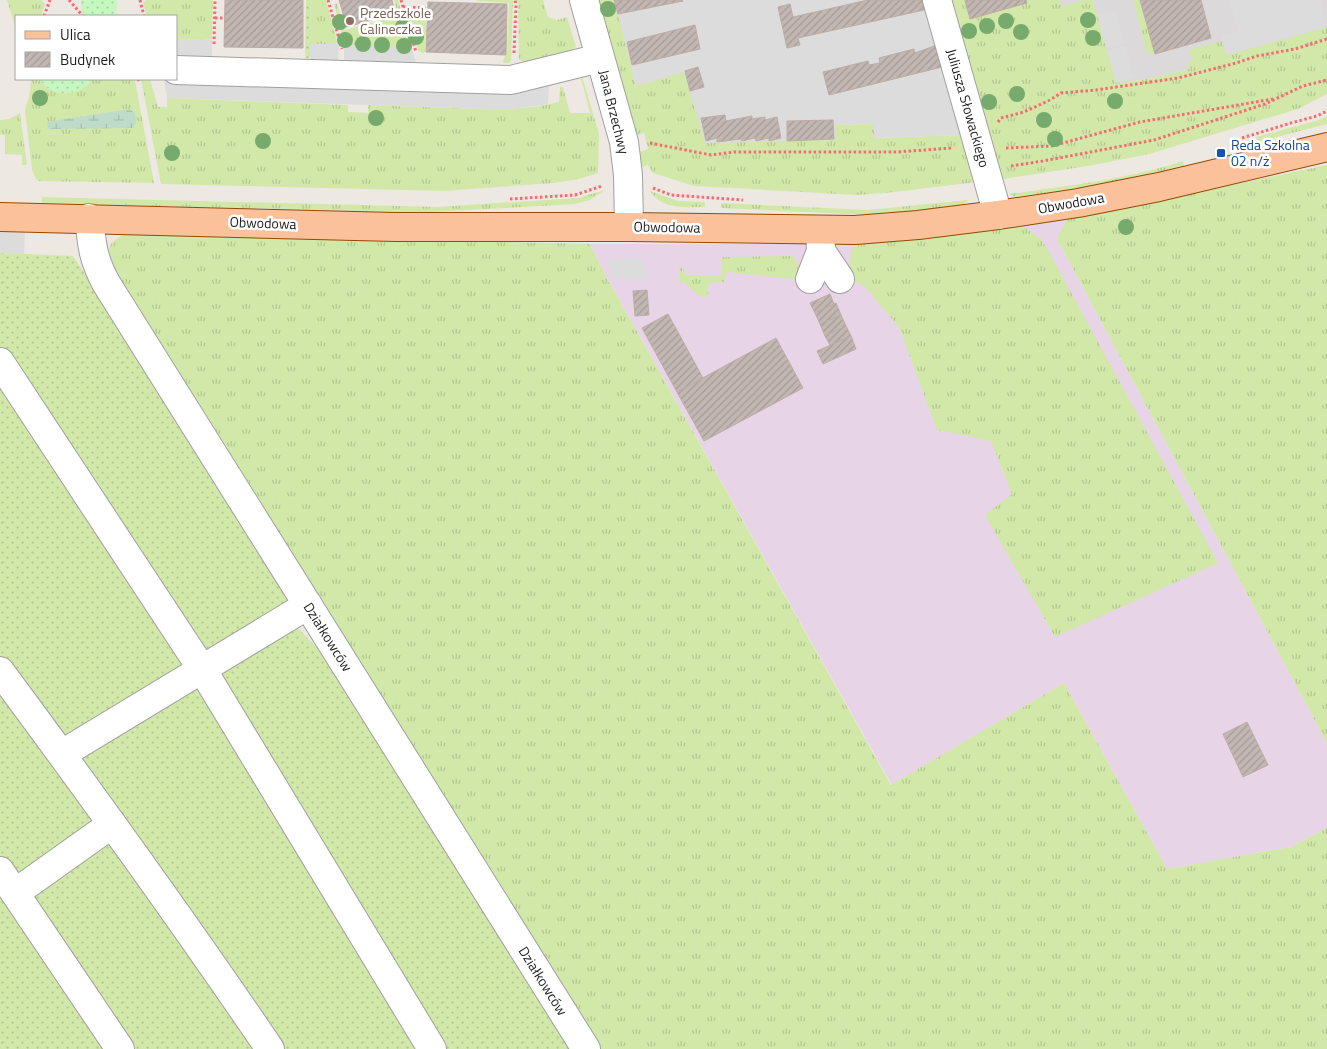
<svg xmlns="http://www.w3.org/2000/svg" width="1327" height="1049" viewBox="0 0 1327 1049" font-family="'Titillium Web',sans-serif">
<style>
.residential{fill:#dbd9da}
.industrial{fill:#e7d4e6}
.grass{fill:url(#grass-tufts)}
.wetland{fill:url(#wetland-marsh)}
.park{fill:url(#park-dots)}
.garden{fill:url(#garden-dots)}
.parking{fill:#dcdcdc}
.building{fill:url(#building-hatch);stroke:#bfaca5}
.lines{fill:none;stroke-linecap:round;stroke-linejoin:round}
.minor-casing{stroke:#a0a0a0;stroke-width:30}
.major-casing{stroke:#924b03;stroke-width:30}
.path{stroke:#f76a72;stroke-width:3;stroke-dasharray:2.5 2.5;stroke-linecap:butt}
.minor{stroke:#fff;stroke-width:28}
.major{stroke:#fac19b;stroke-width:28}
.tree{fill:#77aa6d}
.education-dot{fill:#8d6e63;stroke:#fff;stroke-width:2}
.transit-dot{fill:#1a4fb4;stroke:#fff;stroke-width:2}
.labels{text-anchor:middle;stroke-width:5;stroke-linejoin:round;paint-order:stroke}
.education-label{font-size:14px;fill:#785e54;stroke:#fff;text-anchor:start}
.street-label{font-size:14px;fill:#1c1c1c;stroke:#fff}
.transit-label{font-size:14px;fill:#164399;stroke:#fff;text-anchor:start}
</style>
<defs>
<pattern id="grass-tufts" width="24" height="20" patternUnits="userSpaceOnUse" patternTransform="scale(1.25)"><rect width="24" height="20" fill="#d2e8a8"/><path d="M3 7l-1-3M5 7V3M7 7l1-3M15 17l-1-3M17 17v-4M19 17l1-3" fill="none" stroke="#b4c690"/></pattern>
<pattern id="wetland-marsh" width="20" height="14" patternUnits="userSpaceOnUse" patternTransform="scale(1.25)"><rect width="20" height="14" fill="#bfdcca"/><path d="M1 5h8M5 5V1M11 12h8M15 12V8" fill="none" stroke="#a4bcad"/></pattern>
<pattern id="park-dots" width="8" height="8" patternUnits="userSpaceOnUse" patternTransform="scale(1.25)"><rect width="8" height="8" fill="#c4f8bf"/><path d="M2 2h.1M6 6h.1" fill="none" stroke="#a8d4a4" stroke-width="1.8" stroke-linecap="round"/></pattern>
<pattern id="garden-dots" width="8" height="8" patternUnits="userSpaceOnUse" patternTransform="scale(1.25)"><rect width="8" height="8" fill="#d2e8a8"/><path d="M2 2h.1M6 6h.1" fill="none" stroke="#b4c690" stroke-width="1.8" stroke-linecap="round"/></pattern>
<pattern id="building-hatch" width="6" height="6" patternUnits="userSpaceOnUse" patternTransform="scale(1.25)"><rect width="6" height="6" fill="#c2b7b2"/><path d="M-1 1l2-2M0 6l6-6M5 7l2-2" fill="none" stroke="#a69d98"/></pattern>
</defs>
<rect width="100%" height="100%" fill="#eee8e2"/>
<path class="residential" d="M949 0H1327V37L1142 80 1116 83 958 37Z"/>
<path class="industrial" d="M1066 220 1057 239 1327 743V828L1291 847 1167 869 1064 683 892 785 609 282 590 244H848L914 239Z"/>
<g class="grass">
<path d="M7 0H41L45 4 41 16H16V29Z"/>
<path d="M146 0H213L212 39 202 40 176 39V16H147L143 3Z"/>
<path d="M311 0H326L337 41 336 44H310Z"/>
<path d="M394 0H398L410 42 409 45 403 47 346 45 344 42 334 4 337 3 345 30 398 15Z"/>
<path d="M477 0H513L511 61 509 63H503L504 57 507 55 509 3 477 1Z"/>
<path d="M518 0H543L548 17 557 20 567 17 576 47 573 49V51L529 61H522L519 59Z"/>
<path d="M593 0H614L684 72 835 140 834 125 874 124V138L964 135 977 182 886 193 857 195 694 186 653 173 648 165 642 167 637 153 648 149 644 133 632 136Z"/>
<path d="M949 0H965L970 19 1027 3 1026 0H1060L1062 6 1084 0H1093L1116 83 1142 80 1189 69 1188 64 1192 62 1189 50 1222 41 1227 55 1327 27V94L1298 109 1149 154 1088 166 997 180Z"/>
<path d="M1133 0H1140L1155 53 1147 54Z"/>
<path d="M407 12 426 13 425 52 422 53 418 50Z"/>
<path d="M580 74 582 76 599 134 598 173 579 179 554 183 443 191 161 184 141 79H150L158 107H167V97L169 98 348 105V112L368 113V105L506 110 540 106 559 102 560 87H563L570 113H590Z"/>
<path d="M31 79H39C51 98 80 97 92 79H134L135 81 154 183 38 181 35 177 32 170 25 110 30 93Z"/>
<path d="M20 113 27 165H22V155L5 154V135H0V120L9 119Z"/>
<path d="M1327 116V124L1258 142 1256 137 1319 120Z"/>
<path d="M1183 161 1184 166C1130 182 1073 190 1017 199L1010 194C1066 186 1129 179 1183 161Z"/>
<path d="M1327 165V743L1057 239 1066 220Z"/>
<path d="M605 190 590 200 575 204 432 212H400L42 203V197L437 207 578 198Z"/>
<path d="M650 191 678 201 705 202V207C686 207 662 210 650 191Z"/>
<path d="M968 200 962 206 869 215 721 208V203L868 210Z"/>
<path d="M1021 225 1041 239 1054 261 1218 563 1055 637 985 515 1012 494 991 441 937 430 899 327 865 287 849 278 850 259 852 248 861 243Z"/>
<path d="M128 233 590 244 609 282 891 785 1064 683 1167 869 1291 847 1327 828V1049H600L108 261C108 242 112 241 128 233Z"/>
<path d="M793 256 799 266 802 280 726 272 724 282 709 283 707 297 699 296 684 282 680 283 679 281 680 275 679 268H683L685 275 721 276 722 257Z"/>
</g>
<path class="wetland" d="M129 109 135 113 136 122 133 128 48 129 47 122Z"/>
<g class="park">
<path d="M81 0H117L116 13 121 16H85L81 9Z"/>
<path d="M39 79H92C79 98 51 98 39 79Z"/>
</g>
<g class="garden">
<path d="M306 0H311L310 57 306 59 305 53Z"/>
<path d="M0 253 73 256 110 311 292 602 297 627 318 649 360 710 572 1049H0Z"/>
</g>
<g class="parking">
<path d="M614 0H933L965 135 874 138V124L835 125V140L705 143 684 72 636 86Z"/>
<path d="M1229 0H1320L1327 27 1226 55 1221 36 1238 31Z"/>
<path d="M1115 10 1125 43 1106 48 1097 15Z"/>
<path d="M176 39 202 40 212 39V59L176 58Z"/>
<path d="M337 41 339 46 338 63 310 62V44H334Z"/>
<path d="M344 42 346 45 403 47 409 45 410 42 417 66 344 64Z"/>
<path d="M1125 45 1134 78 1116 83 1107 51Z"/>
<path d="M164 79 353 85H549L548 104 506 110 169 98 167 97Z"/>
<path d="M0 231H25L24 254 0 253Z"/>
<path d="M642 258 649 278 612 280 606 260Z"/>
</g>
<g class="building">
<path d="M225 0H303V48L224 47Z"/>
<path d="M339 0H392L395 13 347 27Z"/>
<path d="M614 0H682L683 1 618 14Z"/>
<path d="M868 0H931L933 8 798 38 800 45 787 48 778 7 790 4 793 17Z"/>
<path d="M965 0H1026L1027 3 970 19Z"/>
<path d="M1140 0H1201L1211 38 1155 54Z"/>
<path d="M428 2 507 4 506 55 426 52Z"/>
<path d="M695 25 700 49 632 65 627 42Z"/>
<path d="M937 45 942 67 829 95 823 72 868 61 869 65 880 63 879 58 914 49 915 53Z"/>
<path d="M698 67 704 87 690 91 685 71Z"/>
<path d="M725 115 726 121 752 116V119L765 117V120L777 117 781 138 769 141V138L756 141 755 138 742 141 741 139 717 142V138L706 141 701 118Z"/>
<path d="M833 120 834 139 787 141V121Z"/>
<path d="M647 290 649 315 635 316 633 291Z"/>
<path d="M830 294 834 304 815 313 810 303Z"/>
<path d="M836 303 841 315 820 324 815 313Z"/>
<path d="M668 314 703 378 677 392 642 328Z"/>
<path d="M841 315 846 326 825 336 820 324Z"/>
<path d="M846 326 851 336 830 345 825 336Z"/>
<path d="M851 336 856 349 823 364 817 351Z"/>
<path d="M776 338 803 388 704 441 677 392Z"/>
<path d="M1247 722 1268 765 1243 777 1223 734Z"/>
</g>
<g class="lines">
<g class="minor-casing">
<g id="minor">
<path d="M584 0 624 142 628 175 629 227"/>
<path d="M937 0 998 215"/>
<path d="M176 70 511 80 600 58"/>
<path d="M89 218C92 246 93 259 106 283L586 1049"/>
<path d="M821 251 840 279"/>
<path d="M810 279 821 251 820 230"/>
<path d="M0 362 202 669 432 1049"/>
<path d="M0 671C92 795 183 921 270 1049"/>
<path d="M62 754 308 605"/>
<path d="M0 871 120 1049"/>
<path d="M15 893 112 824"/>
</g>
</g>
<g class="major-casing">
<path id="major" d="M0 217 395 227H629L855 230 918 225 998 215 1078 203 1159 187 1327 147"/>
</g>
<g class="path">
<path d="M69 0 83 16"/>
<path d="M140 0 144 16"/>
<path d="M328 0 342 49"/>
<path d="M401 0 416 52"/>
<path d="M403 7 428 8"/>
<path d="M44 16 50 0"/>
<path d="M215 18H224"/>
<path d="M214 44 215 0"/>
<path d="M514 53 516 5 515 0"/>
<path d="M138 79 139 81"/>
<path d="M998 122 1001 118 1024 112 1050 100 1061 93 1096 90 1178 78 1236 63 1257 56 1295 49 1327 39"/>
<path d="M1242 138 1291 123 1317 116 1327 111"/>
<path d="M650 143 711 155 734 152H897L952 148"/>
<path d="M1006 148 1052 146 1140 122 1273 99"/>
<path d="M1011 166 1043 161 1154 140 1265 104 1303 86 1327 80"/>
<path d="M653 188 671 195 743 200"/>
<path d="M510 199 575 195 602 186"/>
</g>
<use href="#minor" class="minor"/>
<use href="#major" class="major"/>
</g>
<g class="tree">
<circle cx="608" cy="9" r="8"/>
<circle cx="1088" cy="20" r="8"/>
<circle cx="1006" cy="21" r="8"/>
<circle cx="340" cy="22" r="8"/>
<circle cx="987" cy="26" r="8"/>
<circle cx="403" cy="27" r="8"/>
<circle cx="969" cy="31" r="8"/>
<circle cx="1021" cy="32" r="8"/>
<circle cx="416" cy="37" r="8"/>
<circle cx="1093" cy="38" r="8"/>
<circle cx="345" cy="40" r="8"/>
<circle cx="363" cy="44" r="8"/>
<circle cx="382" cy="45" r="8"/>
<circle cx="404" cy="46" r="8"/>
<circle cx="1017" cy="94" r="8"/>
<circle cx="40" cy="98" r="8"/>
<circle cx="1115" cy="101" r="8"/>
<circle cx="989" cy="102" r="8"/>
<circle cx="376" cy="118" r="8"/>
<circle cx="1044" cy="120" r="8"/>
<circle cx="1055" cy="139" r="8"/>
<circle cx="263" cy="141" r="8"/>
<circle cx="172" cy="153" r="8"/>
<circle cx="1126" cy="227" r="8"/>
</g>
<circle class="education-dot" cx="350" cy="21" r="5"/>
<rect class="transit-dot" x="1216" y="148" width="10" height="10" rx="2.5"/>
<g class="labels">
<g class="education-label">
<text x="360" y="18">Przedszkole<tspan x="360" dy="16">Calineczka</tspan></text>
</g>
<g class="street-label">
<text transform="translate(968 108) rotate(74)" y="5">Juliusza Słowackiego</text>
<text transform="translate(614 112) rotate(76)" y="5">Jana Brzechwy</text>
<text transform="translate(1071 203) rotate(-10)" y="5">Obwodowa</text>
<text transform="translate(263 223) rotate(2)" y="5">Obwodowa</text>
<text transform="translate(667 227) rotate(1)" y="5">Obwodowa</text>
<text transform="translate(328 637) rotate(58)" y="5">Działkowców</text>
<text transform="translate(543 981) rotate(58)" y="5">Działkowców</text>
</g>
<g class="transit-label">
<text x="1231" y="150">Reda Szkolna<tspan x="1231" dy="16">02 n/ż</tspan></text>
</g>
</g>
<rect x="15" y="15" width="162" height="65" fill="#ffffff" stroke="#a4a4a4"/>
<rect x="25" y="31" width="25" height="8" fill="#fac19b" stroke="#a4a4a4"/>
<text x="60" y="40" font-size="15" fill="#1c1c1c">Ulica</text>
<rect x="25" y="52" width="25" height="15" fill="url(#building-hatch)" stroke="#a4a4a4"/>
<text x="60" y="65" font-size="15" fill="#1c1c1c">Budynek</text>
</svg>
